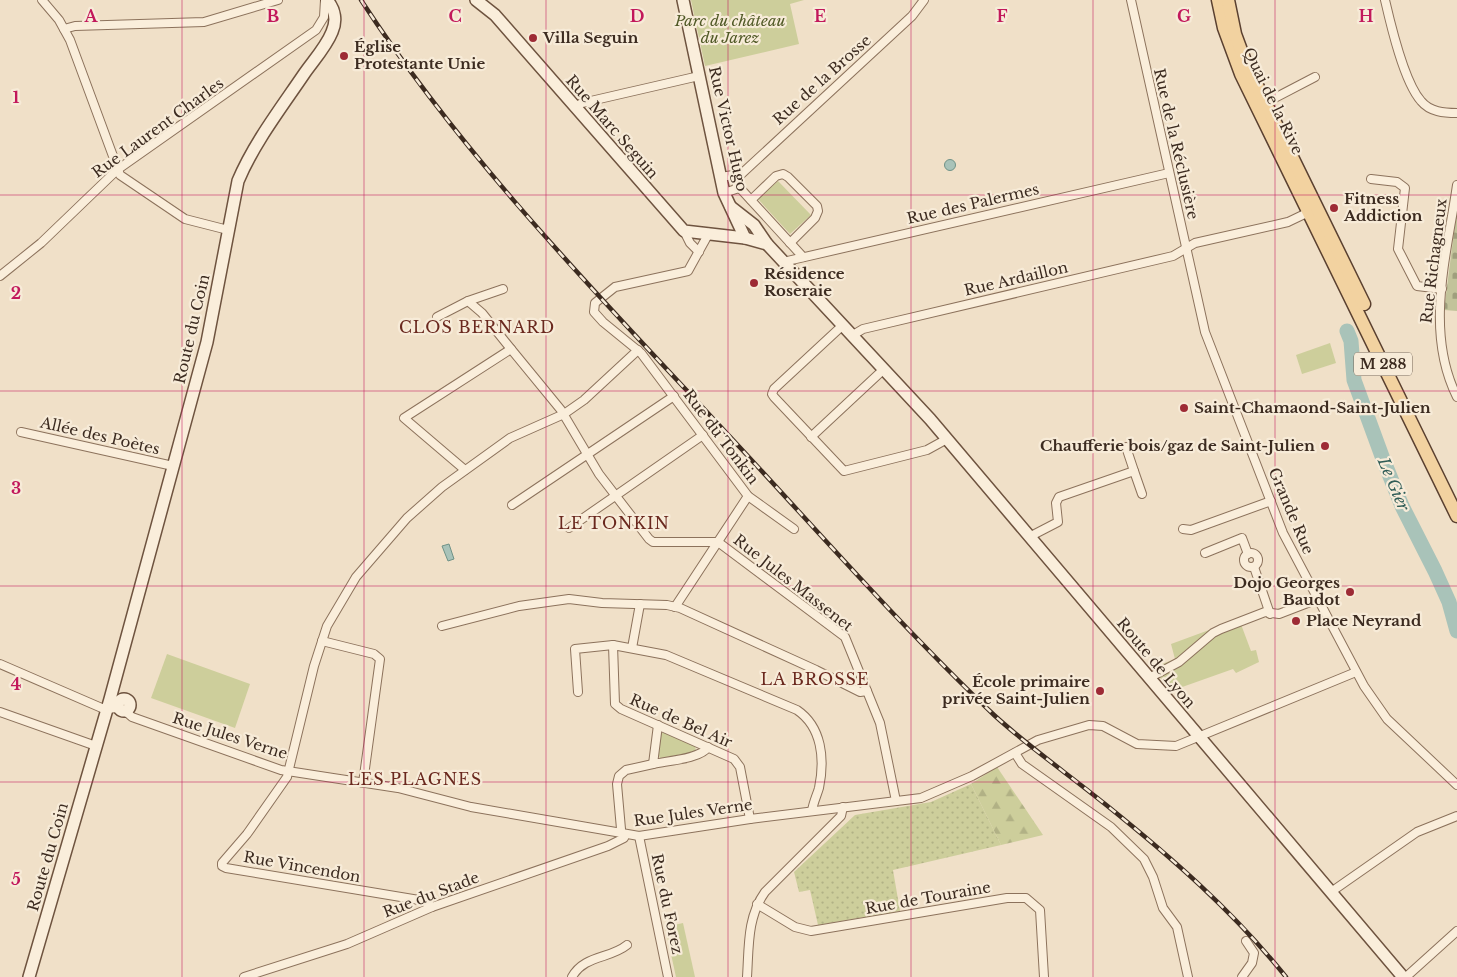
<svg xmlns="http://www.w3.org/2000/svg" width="1457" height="977" viewBox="0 0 1457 977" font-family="'Libre Baskerville',serif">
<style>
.grass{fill:url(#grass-dots)}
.forest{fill:url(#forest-firs)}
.cemetery{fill:url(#cemetery-stones)}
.park{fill:#cdce9b}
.water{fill:#a9c3b9;stroke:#6f9287}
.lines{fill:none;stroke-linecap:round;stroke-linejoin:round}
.river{stroke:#a9c3b9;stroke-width:15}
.street-casing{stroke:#8c725c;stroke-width:10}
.secondary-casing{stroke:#6e533f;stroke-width:14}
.primary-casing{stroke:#5a4030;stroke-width:15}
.street{stroke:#faeedb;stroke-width:8}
.secondary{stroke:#faeedb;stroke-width:11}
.primary{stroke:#f2d2a0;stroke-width:12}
.rail-casing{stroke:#3c2b20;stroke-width:4.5}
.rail{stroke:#f7ebd8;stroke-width:2.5;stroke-dasharray:8;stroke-linecap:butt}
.grid{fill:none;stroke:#c2185b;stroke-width:1;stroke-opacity:0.55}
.poi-dot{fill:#9d2b35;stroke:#f7ebd8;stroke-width:2}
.labels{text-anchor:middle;stroke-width:4.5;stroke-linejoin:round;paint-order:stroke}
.shield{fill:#f7ebd8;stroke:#746557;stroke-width:1}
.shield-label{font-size:14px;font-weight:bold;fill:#3c2b20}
.park-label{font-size:15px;font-style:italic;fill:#505926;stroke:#f7ebd8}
.poi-label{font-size:15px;font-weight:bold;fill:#3c2b20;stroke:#f7ebd8;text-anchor:start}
.street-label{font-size:15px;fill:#3c2b20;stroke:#f7ebd8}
.neighbourhood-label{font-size:16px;letter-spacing:1px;fill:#6a281e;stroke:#f7ebd8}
.water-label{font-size:16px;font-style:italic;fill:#2f5c56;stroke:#f7ebd8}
.grid-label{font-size:16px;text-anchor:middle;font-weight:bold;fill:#c2185b;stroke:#f7ebd8;stroke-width:4.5;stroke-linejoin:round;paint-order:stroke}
</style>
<defs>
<pattern id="grass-dots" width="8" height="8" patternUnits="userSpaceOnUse" patternTransform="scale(1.25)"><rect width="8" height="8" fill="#cdce9b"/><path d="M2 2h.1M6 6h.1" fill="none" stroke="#b1b185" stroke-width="1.8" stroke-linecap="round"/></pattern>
<pattern id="forest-firs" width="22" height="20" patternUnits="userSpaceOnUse" patternTransform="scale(1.25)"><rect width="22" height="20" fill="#cdce9b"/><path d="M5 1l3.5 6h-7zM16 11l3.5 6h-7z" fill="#b1b185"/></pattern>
<pattern id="cemetery-stones" width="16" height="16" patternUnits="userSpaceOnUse" patternTransform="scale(1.25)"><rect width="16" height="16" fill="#c2c39a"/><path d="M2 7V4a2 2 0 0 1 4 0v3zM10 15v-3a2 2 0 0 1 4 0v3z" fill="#9f9f7d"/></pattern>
</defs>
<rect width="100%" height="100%" fill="#f0e0c8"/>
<path class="grass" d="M971 784 1001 845 893 870 900 911 818 925 810 890 799 892 794 872 855 815 931 802Z"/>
<path class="forest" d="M997 767 1043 835 1001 845 971 784Z"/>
<path class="cemetery" d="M1457 209V311L1444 310Z"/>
<g class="park">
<path d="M691 0H804L790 4 799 44 705 66Z"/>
<path d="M778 181 811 215 790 234 758 199Z"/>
<path d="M1330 343 1336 363 1302 374 1296 355Z"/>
<path d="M1239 619 1251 651 1256 650 1259 662 1236 673 1233 669 1171 691 1152 668 1175 659 1171 644Z"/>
<path d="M167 654 250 684 235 728 151 698Z"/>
<path d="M664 732 695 745 696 752 660 758 658 754 660 734Z"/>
<path d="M683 923 695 977H676L665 927Z"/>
</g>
<g class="water">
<circle cx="950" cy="165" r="5.5"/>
<path d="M449 544 454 559 448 561 442 546Z"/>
</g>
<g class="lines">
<path class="river" d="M1347 331 1351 341 1354 380 1383 459 1402 506 1435 571 1449 602 1457 631"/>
<g class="street-casing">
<g id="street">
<path d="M42 0 59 20 70 40 120 175 185 219 228 230"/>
<path d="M1131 0 1205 332 1283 533 1364 686 1387 719 1457 785"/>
<path d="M1385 0C1391 26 1404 82 1421 101 1430 112 1444 113 1457 113"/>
<path d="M64 29 75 26 204 22 278 0"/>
<path d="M1265 103 1315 77"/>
<path d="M574 107 582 103 699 76"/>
<path d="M721 177 733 175 738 180 736 189 724 193"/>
<path d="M737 178 912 16 924 0"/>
<path d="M1371 179 1397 182 1405 188 1398 249 1417 286 1442 289"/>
<path d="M1457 185C1447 255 1424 331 1457 397"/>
<path d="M738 186 803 257"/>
<path d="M751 200 776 176 783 174 788 177 817 206 818 211 815 218 790 243"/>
<path d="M684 231 690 243 699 252"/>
<path d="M709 233 688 271 615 287 595 303 594 312 603 322 641 353 748 496 794 529"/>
<path d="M783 262 1169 173"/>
<path d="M0 276 41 243 117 170 316 30 324 17 325 0"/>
<path d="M468 301 503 289"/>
<path d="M437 317 468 301 482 313 511 349"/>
<path d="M843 325 774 389 772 394 774 397 844 471 927 450 947 439"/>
<path d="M853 335 863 329 1173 256 1195 243 1288 222 1311 211"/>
<path d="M21 432 173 466"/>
<path d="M811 437 884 369"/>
<path d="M1126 447 1134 471"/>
<path d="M465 470 404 418 511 349 561 410 599 474 649 539 653 542H718L845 637 880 723 896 801"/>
<path d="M512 505 674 396"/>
<path d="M569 528 703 435"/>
<path d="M1183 529 1191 530 1271 501"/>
<path d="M1029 537 1058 522 1056 503 1059 497 1134 471 1142 494"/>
<path d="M1205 553 1242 538 1248 554"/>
<circle cx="1251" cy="560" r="7"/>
<path d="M1254 567 1270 614"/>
<path d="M675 607 748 496"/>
<path d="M442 626 519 606 569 599 602 603 667 605 680 608 816 670 860 692 867 691"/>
<path d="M322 641 374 654 380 659 363 783"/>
<path d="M613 645 615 704 621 709 734 759 740 767 750 819"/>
<path d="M632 648 640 604"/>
<path d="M0 664 104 709 119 708"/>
<path d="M1149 678 1179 662 1213 633 1221 629 1265 612 1279 614 1318 599"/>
<path d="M578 692 575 649 613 645 666 655 797 710C822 727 825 759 819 788 817 795 813 803 812 811"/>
<path d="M125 711 132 717 281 770 398 788 471 807 639 836 750 819 921 798 972 776 1038 740 1089 725 1103 726 1137 744 1176 746 1356 672"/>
<path d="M0 712 96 746"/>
<path d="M658 725 653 764C666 761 701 759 708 747"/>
<path d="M1015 753 1022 764 1111 827 1144 859 1153 877 1163 908 1177 927 1188 977"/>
<path d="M621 829 617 784 619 776 626 770 653 764"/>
<path d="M639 836 668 977"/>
<path d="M1331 892 1417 832 1457 816"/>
<path d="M757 904 795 927 811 931 1007 898H1026L1040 910 1044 977"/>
<path d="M432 907 428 903 419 900 226 868 222 866V863L247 834 287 777 314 666 327 626 356 577 407 518 442 487 510 438 564 414 584 400 638 350"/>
<path d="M244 977 347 944 432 907 608 846 624 838 625 835"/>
<path d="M572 977C584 955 610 959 627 945"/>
<path d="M747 977C749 947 747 917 765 892L841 816 843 807"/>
<path d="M1242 977 1252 963 1254 953 1246 941"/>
<path d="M1406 977 1457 931"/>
</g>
</g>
<g class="secondary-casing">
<g id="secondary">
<path d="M476 0 495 15 684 231 745 238 767 244"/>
<path d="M683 0 724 193 745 238"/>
<path d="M731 207 754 225 767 244 930 419 1403 977"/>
<circle cx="124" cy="705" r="6"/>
<path d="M29 977 110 699 207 342 238 181C254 143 281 108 304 74 313 61 326 47 332 32 337 21 335 9 327 0"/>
</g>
</g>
<g class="primary-casing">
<g id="primary">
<path d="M1218 0 1224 28 1241 74 1457 516"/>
<path d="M1228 0 1235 34 1245 61 1364 304"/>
</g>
</g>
<use href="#street" class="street"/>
<use href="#secondary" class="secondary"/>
<use href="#primary" class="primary"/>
<g class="rail-casing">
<path id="rail" d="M361 0C462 155 593 290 719 425 810 522 897 623 994 715 1029 747 1068 774 1105 804 1171 857 1233 911 1286 977"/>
</g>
<use href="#rail" class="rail"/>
</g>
<path class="grid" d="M182 0V977M364 0V977M546 0V977M728 0V977M911 0V977M1093 0V977M1275 0V977M0 195H1457M0 391H1457M0 586H1457M0 782H1457"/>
<g class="poi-dot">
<circle cx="533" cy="38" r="5"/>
<circle cx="344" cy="56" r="5"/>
<circle cx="1334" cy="208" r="5"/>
<circle cx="754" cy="283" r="5"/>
<circle cx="1184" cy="408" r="5"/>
<circle cx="1325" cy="446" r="5"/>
<circle cx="1350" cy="592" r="5"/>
<circle cx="1296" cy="621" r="5"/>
<circle cx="1100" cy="691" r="5"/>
</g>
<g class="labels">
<rect class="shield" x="1354" y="352.5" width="58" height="23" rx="4"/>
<g class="shield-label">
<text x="1383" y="369">M 288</text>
</g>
<g class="park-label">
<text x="730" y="26">Parc du château<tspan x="730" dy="17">du Jarez</tspan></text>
</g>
<g class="poi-label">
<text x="543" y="43">Villa Seguin</text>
<text x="354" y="52">Église<tspan x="354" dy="17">Protestante Unie</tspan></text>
<text x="1344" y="204">Fitness<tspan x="1344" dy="17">Addiction</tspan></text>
<text x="764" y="279">Résidence<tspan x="764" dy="17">Roseraie</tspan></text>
<text x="1194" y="413">Saint-Chamaond-Saint-Julien</text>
<text x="1315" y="451" text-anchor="end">Chaufferie bois/gaz de Saint-Julien</text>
<text x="1340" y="588" text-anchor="end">Dojo Georges<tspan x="1340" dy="17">Baudot</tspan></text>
<text x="1306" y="626">Place Neyrand</text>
<text x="1090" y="687" text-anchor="end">École primaire<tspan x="1090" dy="17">privée Saint-Julien</tspan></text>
</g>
<g class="street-label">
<text transform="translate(822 80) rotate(-42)" y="5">Rue de la Brosse</text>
<text transform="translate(1273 101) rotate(64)" y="5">Quai de la Rive</text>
<text transform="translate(612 127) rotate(49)" y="5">Rue Marc Seguin</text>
<text transform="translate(158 128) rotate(-36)" y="5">Rue Laurent Charles</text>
<text transform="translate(728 129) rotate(77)" y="5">Rue Victor Hugo</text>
<text transform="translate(1176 144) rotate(77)" y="5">Rue de la Réclusière</text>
<text transform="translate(973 204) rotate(-13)" y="5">Rue des Palermes</text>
<text transform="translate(1434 261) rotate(-83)" y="5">Rue Richagneux</text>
<text transform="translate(1016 279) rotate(-13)" y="5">Rue Ardaillon</text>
<text transform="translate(192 329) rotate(-77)" y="5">Route du Coin</text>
<text transform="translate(100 436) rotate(13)" y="5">Allée des Poètes</text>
<text transform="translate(721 437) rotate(53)" y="5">Rue du Tonkin</text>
<text transform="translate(1291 511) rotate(67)" y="5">Grande Rue</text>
<text transform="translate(793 583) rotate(38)" y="5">Rue Jules Massenet</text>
<text transform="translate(1156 663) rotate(50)" y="5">Route de Lyon</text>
<text transform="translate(681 721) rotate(24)" y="5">Rue de Bel Air</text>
<text transform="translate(230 736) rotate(18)" y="5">Rue Jules Verne</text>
<text transform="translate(693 813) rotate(-8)" y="5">Rue Jules Verne</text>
<text transform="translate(48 857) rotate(-74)" y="5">Route du Coin</text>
<text transform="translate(302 867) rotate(10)" y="5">Rue Vincendon</text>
<text transform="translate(431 895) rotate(-21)" y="5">Rue du Stade</text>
<text transform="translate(928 898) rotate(-10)" y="5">Rue de Touraine</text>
<text transform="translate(667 904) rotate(78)" y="5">Rue du Forez</text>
</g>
<g class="neighbourhood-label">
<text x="477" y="333">CLOS BERNARD</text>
<text x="614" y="529">LE TONKIN</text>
<text x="815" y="685">LA BROSSE</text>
<text x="415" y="785">LES PLAGNES</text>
</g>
<g class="water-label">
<text transform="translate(1394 484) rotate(67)" y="6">Le Gier</text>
</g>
</g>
<g class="grid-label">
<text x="91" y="22">A</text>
<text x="273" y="22">B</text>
<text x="455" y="22">C</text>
<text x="637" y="22">D</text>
<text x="820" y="22">E</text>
<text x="1002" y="22">F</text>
<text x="1184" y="22">G</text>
<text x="1366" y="22">H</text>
<text x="16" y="103">1</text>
<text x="16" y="299">2</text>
<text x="16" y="494">3</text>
<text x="16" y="690">4</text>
<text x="16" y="885">5</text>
</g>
</svg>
